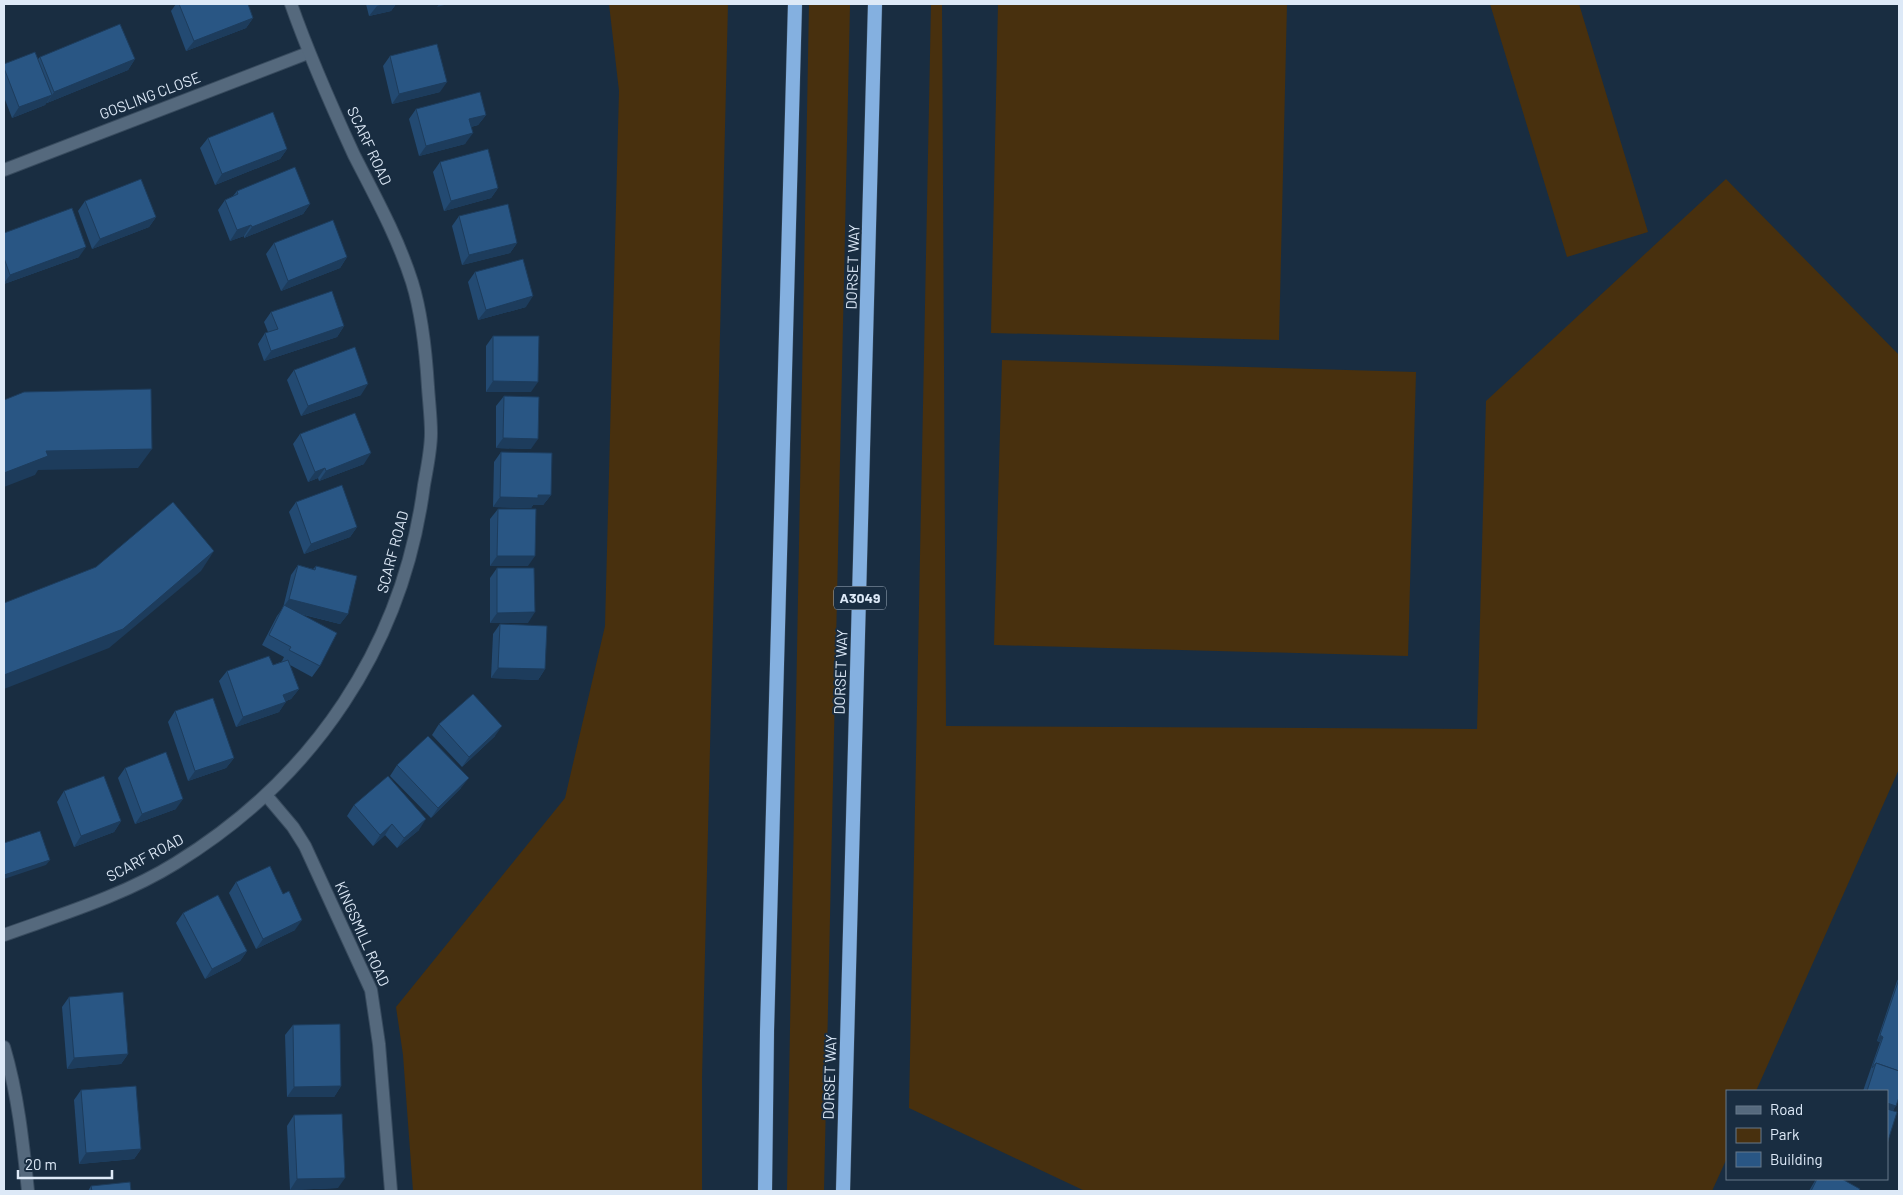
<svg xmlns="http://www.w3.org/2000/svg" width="1903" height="1195" viewBox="0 0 1903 1195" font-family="Barlow,sans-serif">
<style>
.green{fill:#48300e}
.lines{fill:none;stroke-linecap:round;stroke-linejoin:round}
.minor-casing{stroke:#384b5e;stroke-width:14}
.trunk-casing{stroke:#384b5e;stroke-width:15}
.minor{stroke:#55697d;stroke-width:12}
.trunk{stroke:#84b0e0;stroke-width:14}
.wall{fill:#234a72}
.shaded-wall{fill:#1d3c5c}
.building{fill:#295684;stroke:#1d3c5c}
.labels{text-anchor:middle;stroke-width:4;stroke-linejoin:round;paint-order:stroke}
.shield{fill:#192d41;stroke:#a2b1c0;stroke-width:1}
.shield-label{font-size:14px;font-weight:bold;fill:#dde9f7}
.street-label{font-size:15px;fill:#dde9f7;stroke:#192d41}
</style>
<rect width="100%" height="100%" fill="#192d41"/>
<g class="green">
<path d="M609 4H728L702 1078V1191H413L403 1055 396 1007 565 798 605 626 619 91Z"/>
<path d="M809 4H850L824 1191H787Z"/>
<path d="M931 4H942L946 726 1477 729 1486 401 1726 179 1899 355V769L1756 1091H1727V1158L1712 1191H1085L909 1108Z"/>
<path d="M998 4H1287L1279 340 991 333Z"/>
<path d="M1490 4H1579L1648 232 1567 257Z"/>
<path d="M1002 360 1416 372 1408 656 994 645Z"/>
</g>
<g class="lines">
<g class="minor-casing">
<g id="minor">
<path d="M4 170 308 53"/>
<path d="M266 795 293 827 305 846 371 990 379 1044 391 1191"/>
<path d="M4 935C62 914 123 896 176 863 314 778 403 646 424 485 427 468 431 450 431 433 431 418 429 402 428 387 426 354 422 314 412 282 398 238 375 196 354 155 331 105 309 55 291 4"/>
<path d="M4 1047C18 1094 23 1143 28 1191"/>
</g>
</g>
<g class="trunk-casing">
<g id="trunk">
<path d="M765 1191 767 1031 795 4"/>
<path d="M843 1191 875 4"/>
</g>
</g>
<use href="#minor" class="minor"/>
<use href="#trunk" class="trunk"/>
</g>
<g class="wall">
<path d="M176 4H179L253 18 246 28 186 51 171 11Z"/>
<path d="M366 4H396L391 11 369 16Z"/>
<path d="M390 56 440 92 392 104 383 66Z"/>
<path d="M40 57 135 59 128 70 47 103V102L45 105 12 118 4 97V64L38 59Z"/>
<path d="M416 109 486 115 478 125 471 127 465 144 419 156 409 119Z"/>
<path d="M208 138 287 149 280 159 215 185 200 148Z"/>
<path d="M440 162 498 188 491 198 444 211 433 172Z"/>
<path d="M237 191 310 204 303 214 244 238V236L230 241 218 210 225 200 233 196Z"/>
<path d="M85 201 156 217 149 227 92 249 78 211Z"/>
<path d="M459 216 517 243 510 253 462 265 452 226Z"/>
<path d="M4 233 79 257 4 284Z"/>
<path d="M274 243 347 257 340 268 281 291 266 254Z"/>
<path d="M475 272 526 307 478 320 468 282Z"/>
<path d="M271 312 344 326 337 337 264 361 258 344 265 333 268 332 264 322Z"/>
<path d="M493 336 531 392H486V346Z"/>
<path d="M294 370 361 395 301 416 287 380Z"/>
<path d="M504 396 531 449 496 448V406Z"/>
<path d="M300 434 364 464 319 481 318 478 308 482 293 444Z"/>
<path d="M501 452 551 495 543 505H533L531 508 493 507 494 462Z"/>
<path d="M296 502 357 527 350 537 304 554 289 512Z"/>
<path d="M498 509 528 566H490V519Z"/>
<path d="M298 565 313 569 316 566 348 614 340 624 300 614 320 666 312 677 290 665 299 689 291 699 286 701 279 712 236 727 219 681 227 671 273 665 283 661H282L284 657 262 645 277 616 283 608 291 575Z"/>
<path d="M497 568 528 623H490V578Z"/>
<path d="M500 624 545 669 538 680 491 678 493 634Z"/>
<path d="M175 711 234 758 226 768 188 781 168 722Z"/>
<path d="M439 724 495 736 462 767 432 735Z"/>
<path d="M397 765 461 788 431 818 390 776Z"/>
<path d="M125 768 176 809 135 824 118 778Z"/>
<path d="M64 791 121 821 114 832 74 847 57 802Z"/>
<path d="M354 805 419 830 397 848 385 835 373 846 347 816Z"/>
<path d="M236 882 283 894 295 930 256 949 229 893Z"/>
<path d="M183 913 247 951 240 961 205 979 176 923Z"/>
<path d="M1899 978V1097L1893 1111 1887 1144V1091H1863L1880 1042 1877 1041 1897 981Z"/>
<path d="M69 997 128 1054 121 1064 67 1069 62 1007Z"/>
<path d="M293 1025 341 1086 334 1097H287L285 1035Z"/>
<path d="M81 1090 141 1149 134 1159 79 1164 74 1100Z"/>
<path d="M294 1115 338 1188 290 1190 287 1126Z"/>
<path d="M1816 1179H1842L1859 1191H1809Z"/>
<path d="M91 1186 131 1191H88Z"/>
</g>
<g class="shaded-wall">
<path d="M384 4H396L391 11 369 16 377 6Z"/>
<path d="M439 4H448L437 7Z"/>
<path d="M253 18 246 28 186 51 194 41Z"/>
<path d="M135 59 128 70 47 103 54 92Z"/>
<path d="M447 82 440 92 392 104 399 94Z"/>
<path d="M52 95 45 105 12 118 19 107Z"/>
<path d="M486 115 478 125 462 129 469 119Z"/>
<path d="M473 133 465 144 419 156 426 146Z"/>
<path d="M287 149 280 159 215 185 222 174Z"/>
<path d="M498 188 491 198 444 211 451 201Z"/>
<path d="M310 204 303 214 244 238 252 227Z"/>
<path d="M156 217 149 227 92 249 100 239Z"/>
<path d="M251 225 244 236 230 241 237 230Z"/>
<path d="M517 243 510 253 462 265 469 255Z"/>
<path d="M86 247 79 257 4 284V283L10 275Z"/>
<path d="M347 257 340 268 281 291 288 281Z"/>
<path d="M533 296 526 307 478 320 486 310Z"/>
<path d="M344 326 337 337 264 361 271 351Z"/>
<path d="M493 381 538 382 531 392H486Z"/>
<path d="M368 384 361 395 301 416 308 406Z"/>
<path d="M503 438 538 439 531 449 496 448Z"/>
<path d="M152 449 138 468 38 470 35 475 4 487V473L46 451Z"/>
<path d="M371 453 364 464 319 481 326 471Z"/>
<path d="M325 468 318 478 308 482 315 472Z"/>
<path d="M538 495H551L543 505H533L531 508 493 507 500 497Z"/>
<path d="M357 527 350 537 304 554 311 544Z"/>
<path d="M214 551 201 571 109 648 4 689V675Z"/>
<path d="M497 556H535L528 566H490Z"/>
<path d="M289 599 348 614 340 624 282 609Z"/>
<path d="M535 612 528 623H490L497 613Z"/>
<path d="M498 668 545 669 538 680 491 678Z"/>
<path d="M299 689 291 699 276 705 283 695Z"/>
<path d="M286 702 279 712 236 727 243 717Z"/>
<path d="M502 726 495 736 462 767 469 757Z"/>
<path d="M234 758 226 768 188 781 195 771Z"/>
<path d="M469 778 461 788 431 818 438 808Z"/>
<path d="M183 799 176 809 135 824 142 814Z"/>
<path d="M426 819 419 830 397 848 404 838Z"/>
<path d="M121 821 114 832 74 847 81 836Z"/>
<path d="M392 824 385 835 373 846 380 835Z"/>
<path d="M50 860 46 865 4 879V875Z"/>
<path d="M302 920 295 930 256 949 263 939Z"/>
<path d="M247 951 240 961 205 979 212 969Z"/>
<path d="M1880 1035 1883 1037 1880 1042 1877 1041Z"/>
<path d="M128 1054 121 1064 67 1069 74 1058Z"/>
<path d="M341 1086 334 1097H287L294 1087Z"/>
<path d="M1887 1103 1896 1106 1889 1116 1887 1115Z"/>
<path d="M141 1149 134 1159 79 1164 86 1153Z"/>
<path d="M345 1178 338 1188 290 1190 297 1179Z"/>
</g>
<g class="building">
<path d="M179 4H248L253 18 194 41Z"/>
<path d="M120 24 135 59 54 92 40 57Z"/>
<path d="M437 44 447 82 399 94 390 56Z"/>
<path d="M35 52 52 95 19 107 4 68V64Z"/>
<path d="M480 92 486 115 469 119 473 133 426 146 416 109Z"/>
<path d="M273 112 287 149 222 174 208 138Z"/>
<path d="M488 149 498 188 451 201 440 162Z"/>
<path d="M295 167 310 204 252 227 251 225 237 230 225 200 238 194 237 191Z"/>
<path d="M141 179 156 217 100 239 85 201Z"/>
<path d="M508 204 517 243 469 255 459 216Z"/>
<path d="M72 208 86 247 10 275 4 258V233Z"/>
<path d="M333 220 347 257 288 281 274 243Z"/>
<path d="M523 259 533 296 486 310 475 272Z"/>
<path d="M332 291 344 326 271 351 265 333 278 329 271 312Z"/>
<path d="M493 336H539L538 382 493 381Z"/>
<path d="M355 347 368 384 308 406 294 370Z"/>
<path d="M151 389 152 449 46 451 48 456 4 473V400L24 392Z"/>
<path d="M504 396 539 397 538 439 503 438Z"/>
<path d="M355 413 371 453 326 471 325 468 315 472 300 434Z"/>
<path d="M501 452 552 453 551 495H538V498L500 497Z"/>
<path d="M342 485 357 527 311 544 296 502Z"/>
<path d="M173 502 214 551 123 629 4 675V603L96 567Z"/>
<path d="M498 509H536L535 556H497Z"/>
<path d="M298 565 315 570 316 566 357 576 348 614 289 599Z"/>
<path d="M497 568H534L535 612 497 613Z"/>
<path d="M284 605 337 633 320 666 289 650 291 647 269 635Z"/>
<path d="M500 624 547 626 545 669 498 668Z"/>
<path d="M269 656 273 665 288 660 299 689 283 695 286 702 243 717 227 671Z"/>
<path d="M473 694 502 726 469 757 439 724Z"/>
<path d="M213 698 234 758 195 771 175 711Z"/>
<path d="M428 736 469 778 438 808 397 765Z"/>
<path d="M166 752 183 799 142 814 125 768Z"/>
<path d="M104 776 121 821 81 836 64 791Z"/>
<path d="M388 776 426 819 404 838 392 824 380 835 354 805Z"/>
<path d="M40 831 50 860 4 875V843Z"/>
<path d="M270 866 283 894 289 891 302 920 263 939 236 882Z"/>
<path d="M218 895 247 951 212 969 183 913Z"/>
<path d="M1899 979V1071L1876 1063 1872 1068 1883 1037 1880 1035Z"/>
<path d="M123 992 128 1054 74 1058 69 997Z"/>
<path d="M340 1024 341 1086 294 1087 293 1025Z"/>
<path d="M1876 1063 1899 1071V1097L1896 1106 1887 1103V1091H1867Z"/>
<path d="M136 1086 141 1149 86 1153 81 1090Z"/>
<path d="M1887 1109 1897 1112 1887 1144Z"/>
<path d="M342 1114 345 1178 297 1179 294 1115Z"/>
<path d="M1817 1179H1842L1860 1189 1859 1191H1811Z"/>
<path d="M130 1182 131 1191H92L91 1186Z"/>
</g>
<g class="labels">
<rect class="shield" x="834" y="586.5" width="52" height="23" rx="4"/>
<g class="shield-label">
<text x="860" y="603">A3049</text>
</g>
<g class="street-label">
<text transform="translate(150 96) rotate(-21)" y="5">GOSLING CLOSE</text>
<text transform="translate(369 146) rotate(65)" y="5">SCARF ROAD</text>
<text transform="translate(853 267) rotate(-88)" y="5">DORSET WAY</text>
<text transform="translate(393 552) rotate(-75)" y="5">SCARF ROAD</text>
<text transform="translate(841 672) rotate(-88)" y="5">DORSET WAY</text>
<text transform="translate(145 858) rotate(-28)" y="5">SCARF ROAD</text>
<text transform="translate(362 934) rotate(66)" y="5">KINGSMILL ROAD</text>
<text transform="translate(830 1077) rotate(-88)" y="5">DORSET WAY</text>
</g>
</g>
<rect width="1903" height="1195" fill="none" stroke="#dde9f7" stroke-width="10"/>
<rect x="1726" y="1090" width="162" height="90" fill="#192d41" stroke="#67788a"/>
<rect x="1736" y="1106" width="25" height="8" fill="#55697d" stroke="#67788a"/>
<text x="1770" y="1115" font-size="15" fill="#dde9f7">Road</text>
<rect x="1736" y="1128" width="25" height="15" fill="#48300e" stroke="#67788a"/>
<text x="1770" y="1140" font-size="15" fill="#dde9f7">Park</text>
<rect x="1736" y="1152" width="25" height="15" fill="#295684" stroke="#67788a"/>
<text x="1770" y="1165" font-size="15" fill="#dde9f7">Building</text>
<path d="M18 1170v8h94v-8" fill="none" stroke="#dde9f7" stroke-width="2.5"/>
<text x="25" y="1170" font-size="15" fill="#dde9f7" stroke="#192d41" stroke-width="4" paint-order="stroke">20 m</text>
</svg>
